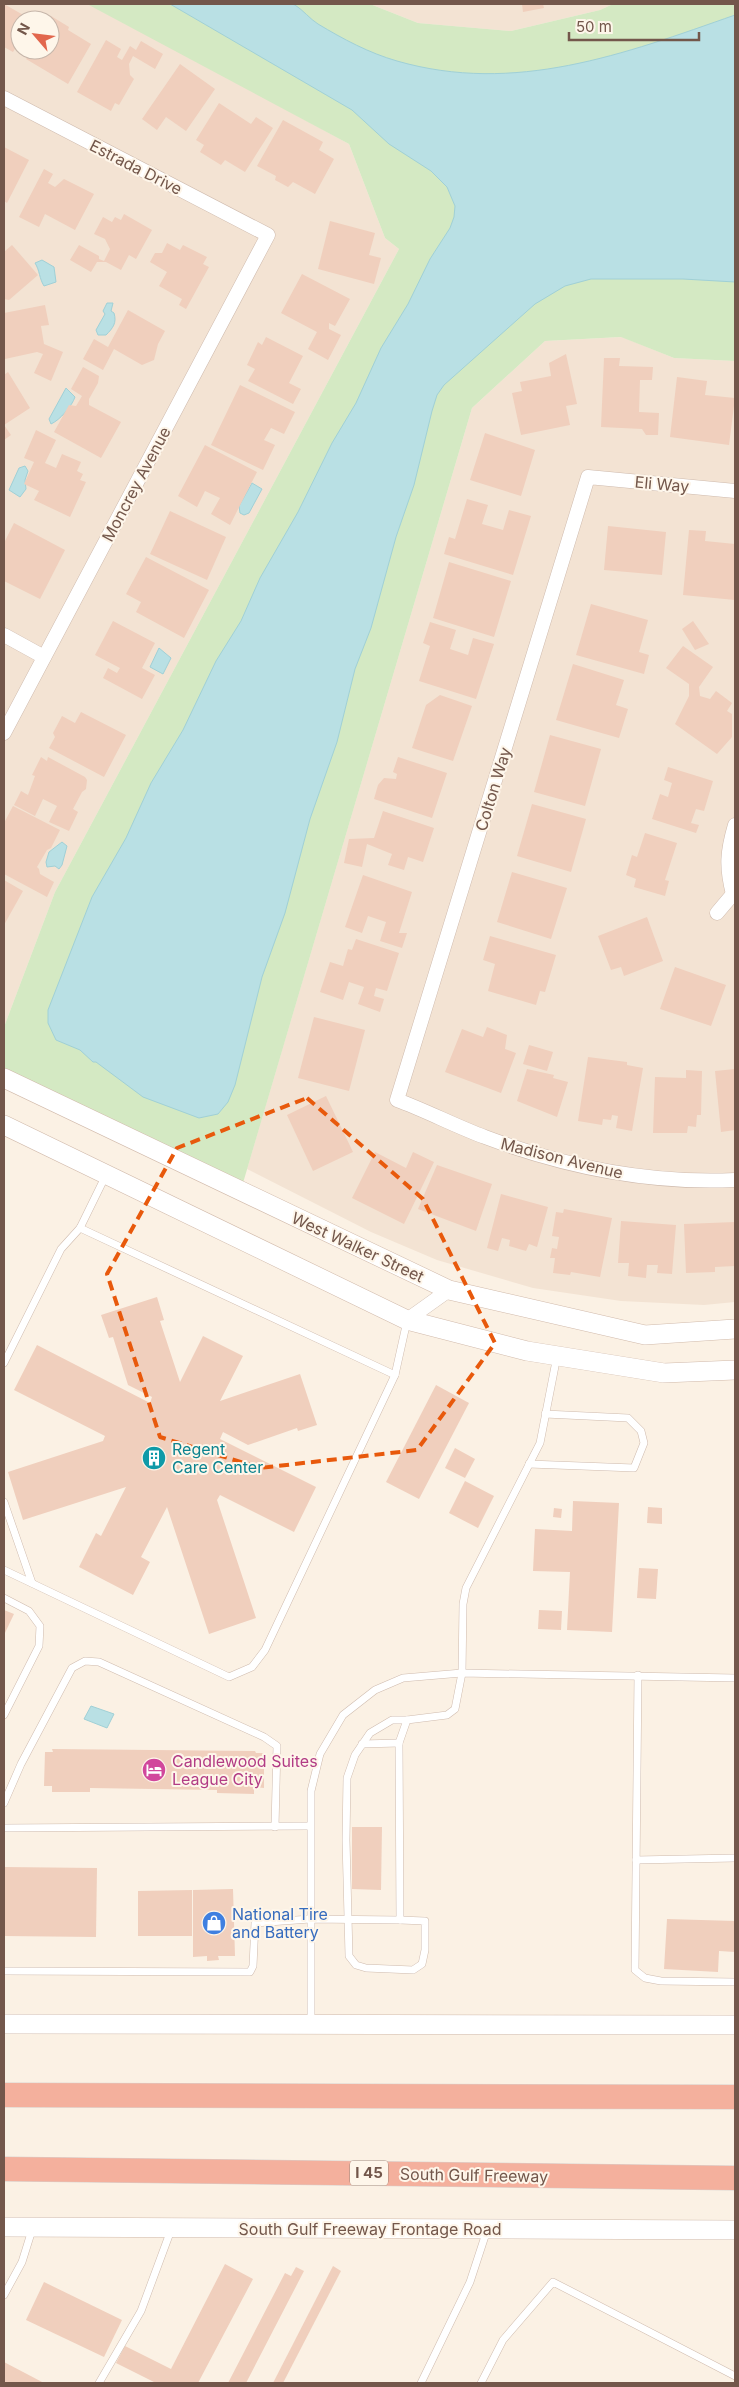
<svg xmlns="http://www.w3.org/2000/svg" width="739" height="2387" viewBox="0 0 739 2387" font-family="Inter,sans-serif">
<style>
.residential{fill:#f3e3d3;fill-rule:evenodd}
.green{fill:#d4e9c3}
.water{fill:#b9e0e4;stroke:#a0d0d6}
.building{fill:#f0cfbd}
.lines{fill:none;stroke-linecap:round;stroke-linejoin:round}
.lane-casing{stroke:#cfbbae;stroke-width:8}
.street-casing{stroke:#cfbbae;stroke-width:15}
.secondary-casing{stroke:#d1baab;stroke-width:20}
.highway-casing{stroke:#d8d0cd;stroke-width:25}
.lane{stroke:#fff;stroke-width:7}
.street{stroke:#fff;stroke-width:14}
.secondary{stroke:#fff;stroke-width:19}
.highway{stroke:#f4b09d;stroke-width:24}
.marked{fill:none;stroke:#e8590c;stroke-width:4;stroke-dasharray:10 6;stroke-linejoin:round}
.labels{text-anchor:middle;stroke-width:4;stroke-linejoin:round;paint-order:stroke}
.shield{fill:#fef6ea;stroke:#9d877b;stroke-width:1}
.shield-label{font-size:15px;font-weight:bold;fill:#73574b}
.street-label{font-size:16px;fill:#73574b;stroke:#fef6ea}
.culture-label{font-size:16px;fill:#0d838f;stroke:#fef6ea;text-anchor:start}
.hotel-label{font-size:16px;fill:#b23c85;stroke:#fef6ea;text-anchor:start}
.shop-label{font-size:16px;fill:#366cbe;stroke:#fef6ea;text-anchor:start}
</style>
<rect width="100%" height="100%" fill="#fbf1e4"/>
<g class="residential">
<path d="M4 4H93L349 144 385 238 399 249 55 892 4 1027ZM20 20H50V50H20Z"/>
<path d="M370 4H613L600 10 511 31 418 23Z"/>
<path d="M622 337 674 358 735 361V1302L704 1305 621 1301 533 1288 437 1260 371 1232 247 1169 472 408 545 341Z"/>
</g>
<path class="green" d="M87 4H370L418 23 511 31 600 10 613 4H735V361L674 358 621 337 545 341 472 408 243 1183 4 1070V1027L55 892 399 249 385 238 349 144Z"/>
<g class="water">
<path d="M170 4C187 4 287 1 295 5 303 10 310 19 318 24 343 39 369 53 397 61 515 95 624 54 735 15V282L683 279H591L565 286 535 304 444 385 437 395 432 411 414 485 396 537 371 628 355 669 337 742 310 819 285 913 262 977 235 1085 228 1102 218 1114 199 1118 143 1097 96 1062H93L80 1050 56 1040 48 1023V1010L92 897 126 838 151 783 183 730 216 661 241 621 260 578 298 512 332 443 356 403 381 348 408 304 430 259 450 228 454 217 455 206 447 187 431 171 389 144 352 110Z"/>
<path d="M42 260 54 267 56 282 44 286C39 278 40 271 35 263Z"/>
<path d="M113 303 111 311 114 313C117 323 113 328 106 335H98L96 330 105 314 103 311 107 303Z"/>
<path d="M66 388 75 397C72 406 60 420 51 424L49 419Z"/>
<path d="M25 466 28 471 25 480 26 489 20 497 9 490 19 468Z"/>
<path d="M252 483 262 489 249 513 244 515 240 513 239 506Z"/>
<path d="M159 648 171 658 163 674 150 667Z"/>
<path d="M62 842 67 846 62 865 59 869 55 866 47 867 46 862 49 852Z"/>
<path d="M91 1706 114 1714 107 1728 84 1719Z"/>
</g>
<g class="building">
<path d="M4 4 25 16 23 20H20L17 31 20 33V41L13 52 4 47Z"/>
<path d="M522 4H543L544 8 523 12Z"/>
<path d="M51 16 69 27 68 30 91 44 68 84 26 59 32 50H50L49 20Z"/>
<path d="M106 40 121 49 117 57 122 60 130 46 136 50 141 41 163 54 155 69 133 56 129 64 130 75 134 79 119 105 115 103 111 111 77 92Z"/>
<path d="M180 64 215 89 186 131 166 117 157 130 142 119Z"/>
<path d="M219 103 251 124 256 117 273 128 245 172 225 160 221 165 200 152 204 145 196 140Z"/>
<path d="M283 120 323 142 319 150 334 159 315 194 293 182 288 187 275 180 276 176 257 166Z"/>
<path d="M4 147 29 160 7 203 4 201Z"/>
<path d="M44 169 53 174 48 183 55 187 64 179 94 194 75 230 45 214 39 227 19 217Z"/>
<path d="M124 214 152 230 136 259 129 255 121 270 106 262H97L91 272 70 260 79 245 99 256V259L104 261 110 249 105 239 94 234 103 217 112 222 115 217 121 220Z"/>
<path d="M330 221 375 233 369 255 381 258 374 284 318 269Z"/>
<path d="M167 243 180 250 183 245 207 257 203 264 209 267 186 309 179 305 182 299 159 286 167 272 150 262 155 253H162Z"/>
<path d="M12 245 38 275 9 300 4 299V252Z"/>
<path d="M302 274 350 299 335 326 329 323V329L341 335 328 360 308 349 317 332 281 313Z"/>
<path d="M45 305 49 325 41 326 44 344 63 352 51 381 34 373 43 354 37 352 5 359 4 355V313Z"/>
<path d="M128 310 165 331 158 344 154 360 142 365 114 349 103 370 83 359 94 339 108 347Z"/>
<path d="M266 337 303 356 289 383 301 389 293 404 248 381 255 369 247 365 258 342 262 345Z"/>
<path d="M566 354 577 404 566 406 570 425 521 435 512 393 522 391 520 382 551 376 549 363Z"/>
<path d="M604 358H620L619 366 653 367 652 380H640L639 412 659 413 658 435H646L642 429 601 427Z"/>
<path d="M83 367 99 376 98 383 89 399V405L121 422 101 458 54 432 69 405 76 406 82 396 71 389Z"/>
<path d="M8 372 30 408 4 425 11 435 4 440V375Z"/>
<path d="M677 377 707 381 705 395 735 398 729 445 670 437Z"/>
<path d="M240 385 295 412 284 434 271 428 264 440 275 445 263 470 211 445Z"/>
<path d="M36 430 56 440 45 463 56 468 62 454 81 462 77 471 83 474 80 480 86 482 70 517 34 500 39 491 24 484 34 462 24 458Z"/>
<path d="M485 433 535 450 521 496 470 480Z"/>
<path d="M205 445 257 472 230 525 211 514 220 498 205 491 197 507 178 496Z"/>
<path d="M467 499 488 505 482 524 503 530 509 510 531 516 513 575 444 554 449 537 455 539Z"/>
<path d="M170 511 226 537 207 580 150 554Z"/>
<path d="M14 523 65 550 40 599 4 581V543Z"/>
<path d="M608 526 666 532 662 575 604 570Z"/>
<path d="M689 530 706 531 705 541 735 544V600L683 595Z"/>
<path d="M146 557 209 590 184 638 136 612 141 602 126 594Z"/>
<path d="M449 562 511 581 494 637 433 618Z"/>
<path d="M591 604 648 620 639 652 649 655 644 674 576 655Z"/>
<path d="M113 621 155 643 142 668 155 675 142 699 103 678 108 668 117 673 120 668 95 655Z"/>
<path d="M693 621 709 644 695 650 682 629Z"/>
<path d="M430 622 456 630 450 649 468 655 473 638 494 644 476 699 419 681 430 646 423 643Z"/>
<path d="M683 646 713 667 699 687 700 696 710 699 716 691 732 703 727 711 732 714V737L717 754 675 724 689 696V684L666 668Z"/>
<path d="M573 664 624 680 616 705 628 709 619 738 556 720Z"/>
<path d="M440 695 472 706 453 761 412 748 426 705Z"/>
<path d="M81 712 126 735 104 777 49 748 55 737 53 733 62 716 75 723Z"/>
<path d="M550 735 601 749 585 806 534 792Z"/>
<path d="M41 757 47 761 48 757 85 777 87 780 86 789 82 792 73 809 78 812 69 831 49 822 57 806 43 799 35 816 14 805 21 791 28 795 35 776 32 775Z"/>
<path d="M398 757 447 773 432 818 374 799 378 785 384 778 396 779 397 774 393 772Z"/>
<path d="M668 767 713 781 704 811 696 809 691 823 699 825 696 833 652 819 660 794 668 797 672 783 664 780Z"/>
<path d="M532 804 586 819 571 872 517 856Z"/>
<path d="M13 806 60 830 51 848 47 850 37 867 39 869 40 874 54 882 47 897 4 874V823Z"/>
<path d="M383 811 434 828 423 862 408 857 404 870 388 865 392 854 367 844 362 867 344 863 349 839 374 838Z"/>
<path d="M645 833 677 843 665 880 669 881 665 896 634 887 636 879 626 875 632 855 637 857Z"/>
<path d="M512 872 567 888 551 939 497 922Z"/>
<path d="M363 875 412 892 399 933H407L402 948 380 941 386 922 368 916 362 933 345 927Z"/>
<path d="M4 880 23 891 4 925Z"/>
<path d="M647 917 663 961 624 976 621 967 611 970 598 936Z"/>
<path d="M490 936 556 955 545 992 540 991 536 1005 488 991 495 964 483 960Z"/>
<path d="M356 939 399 953 387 991 376 988 374 996 384 999 380 1012 358 1004 364 987 349 982 343 1000 320 992 330 962 343 966 348 949 352 950Z"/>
<path d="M675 967 726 985 711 1026 660 1009Z"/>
<path d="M314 1017 365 1030 349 1091 298 1078Z"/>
<path d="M487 1027 507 1035 505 1049 516 1053 501 1093 445 1072 462 1029 483 1037Z"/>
<path d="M529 1045 553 1052 547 1071 523 1064Z"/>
<path d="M588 1057 627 1062V1065L643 1068 632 1131 616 1128 618 1116 612 1115 611 1120 603 1119 602 1125 578 1121Z"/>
<path d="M527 1069 554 1075 553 1078 568 1082 557 1117 517 1101Z"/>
<path d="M735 1069V1130L721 1132 715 1071Z"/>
<path d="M686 1070 702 1071 701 1115H697L696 1127 688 1126 687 1133H653L655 1077 686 1078Z"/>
<path d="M326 1096 353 1152 313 1171 287 1115Z"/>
<path d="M375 1152 406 1168 413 1152 434 1162 404 1224 352 1198Z"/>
<path d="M437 1165 492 1184 476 1231 418 1209Z"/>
<path d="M501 1194 548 1207 537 1247 529 1244 526 1251 509 1246 510 1240 502 1238 498 1251 487 1248Z"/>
<path d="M564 1209 612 1218 600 1277 571 1272 570 1275 553 1273 555 1258H550L552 1248 557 1249 559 1237 552 1236 556 1212 563 1213Z"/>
<path d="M621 1221 676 1225 672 1274 657 1273 658 1265H647L646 1278 628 1276 629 1263H618Z"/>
<path d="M735 1222V1266L715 1267V1272L686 1273 684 1224Z"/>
<path d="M157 1297 164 1320 160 1321 180 1382 203 1336 243 1356 220 1401 300 1374 317 1425 298 1431 297 1428 248 1445 223 1432 220 1439 316 1487 294 1532 220 1495 217 1500 256 1618 209 1634 167 1507 141 1557 150 1562 133 1595 79 1567 96 1533 101 1536 126 1487 23 1520 8 1472 103 1441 105 1436 14 1390 37 1345 150 1403 152 1397 128 1385 113 1337 109 1338 101 1315Z"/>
<path d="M436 1385 469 1403 419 1499 386 1482Z"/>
<path d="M455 1448 475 1459 465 1478 445 1468Z"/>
<path d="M465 1481 494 1496 478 1528 449 1513Z"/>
<path d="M573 1501 619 1503 612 1632 567 1630 570 1572 533 1571 535 1529 572 1531Z"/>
<path d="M648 1507 662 1508V1524L647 1523Z"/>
<path d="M554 1508 562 1509 561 1518 553 1517Z"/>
<path d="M639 1568 658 1569 656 1599 637 1598Z"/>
<path d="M4 1610 14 1614 4 1635Z"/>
<path d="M539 1610 562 1611 561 1630 538 1629Z"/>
<path d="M52 1749 255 1751 256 1753H264V1788L254 1787V1794L217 1793V1790L90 1788V1792H52V1786H44L45 1752H53Z"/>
<path d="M352 1827H382L381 1890 352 1889Z"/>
<path d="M4 1867 97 1868 96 1937 4 1936Z"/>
<path d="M233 1889 235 1956H218L219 1960 207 1961V1956L193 1957V1890Z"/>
<path d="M192 1890V1936H138V1891Z"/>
<path d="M667 1919 735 1921V1952L719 1951 718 1972 664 1969Z"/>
<path d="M225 2264 253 2279 198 2383H156L116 2363 125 2346 171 2369Z"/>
<path d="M333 2266 341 2271 283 2383H273Z"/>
<path d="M296 2267 304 2271 246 2383H228L285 2273 291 2276Z"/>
<path d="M44 2282 122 2320 104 2357 26 2320Z"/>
<path d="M4 2362 44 2383H4Z"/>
</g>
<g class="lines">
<g class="lane-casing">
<g id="lane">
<path d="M80 1228 395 1375"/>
<path d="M4 1363 61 1249 80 1228 106 1175"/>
<path d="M529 1464 634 1468 644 1443 641 1431 628 1418 545 1414"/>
<path d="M4 1502 32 1583"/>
<path d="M4 1570 229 1677 252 1667 265 1650 395 1375 407 1321"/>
<path d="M4 1598 29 1611 40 1626 39 1646 4 1715"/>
<path d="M638 1675 635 1970 645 1978 661 1981 735 1982"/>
<path d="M362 1744 399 1743"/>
<path d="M4 1803 21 1764 72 1668 85 1661 99 1662 264 1737 277 1746 275 1827"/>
<path d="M4 1828 309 1826"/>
<path d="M636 1860 735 1858"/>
<path d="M400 1920 425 1921V1950L422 1964 413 1970 366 1968 356 1965 349 1956 346 1840 347 1778 355 1755 370 1733 392 1720H407"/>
<path d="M4 1971 250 1972 253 1966 255 1923 310 1919 400 1920 399 1743 407 1720 447 1715 455 1709 462 1673 463 1604 466 1588 540 1443 557 1356"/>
<path d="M311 2022V1791L320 1754 343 1715 375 1690 403 1678 462 1673 735 1678"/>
<path d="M4 2295 22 2262 32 2230"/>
<path d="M99 2383 141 2311 171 2230"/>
<path d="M421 2383 470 2282 487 2230"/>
<path d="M481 2383 503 2340 553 2282 735 2376"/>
</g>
</g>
<g class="street-casing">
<g id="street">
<path d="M4 98 268 235 4 733"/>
<path d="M735 491 588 477 397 1100C427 1111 455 1126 485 1137 565 1167 650 1184 735 1180"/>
<path d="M4 635 44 657"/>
<path d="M735 825C727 852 726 867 733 894L735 895"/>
<path d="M717 913 733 894"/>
<path d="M407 1320 449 1290"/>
</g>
</g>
<g class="secondary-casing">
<g id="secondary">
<path d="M4 1078 449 1290 645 1335 735 1329"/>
<path d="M4 1125 407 1320 527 1351 664 1373 735 1370"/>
<path d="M4 2024 735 2025"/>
<path d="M4 2227 735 2230"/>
</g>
</g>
<g class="highway-casing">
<g id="highway">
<path d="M4 2095 735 2097"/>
<path d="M4 2169 735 2178"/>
</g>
</g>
<use href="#lane" class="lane"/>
<use href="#street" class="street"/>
<use href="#secondary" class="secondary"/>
<use href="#highway" class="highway"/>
</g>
<path class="marked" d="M307 1098 423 1199 495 1343 417 1450 260 1468 160 1437 107 1274 177 1148Z"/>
<defs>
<g id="building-disc" transform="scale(1.25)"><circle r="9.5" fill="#0f9aa8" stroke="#fef6ea"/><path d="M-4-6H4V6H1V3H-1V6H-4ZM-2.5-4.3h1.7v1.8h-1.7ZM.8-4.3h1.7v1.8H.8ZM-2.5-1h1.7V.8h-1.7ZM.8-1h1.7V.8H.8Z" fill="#fff"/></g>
<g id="hotel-disc" transform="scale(1.25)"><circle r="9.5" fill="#d1479c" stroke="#fef6ea"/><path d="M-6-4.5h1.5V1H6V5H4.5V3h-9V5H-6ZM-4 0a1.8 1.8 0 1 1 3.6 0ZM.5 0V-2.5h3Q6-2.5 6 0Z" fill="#fff"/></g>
<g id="shop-disc" transform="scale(1.25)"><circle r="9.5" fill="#3f7fe0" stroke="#fef6ea"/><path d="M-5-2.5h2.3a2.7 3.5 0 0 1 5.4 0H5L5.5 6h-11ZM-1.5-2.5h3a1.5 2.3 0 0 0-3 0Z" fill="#fff"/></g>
</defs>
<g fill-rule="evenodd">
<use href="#building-disc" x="154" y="1458"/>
<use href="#hotel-disc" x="154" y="1770"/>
<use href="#shop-disc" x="214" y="1923"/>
</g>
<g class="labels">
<rect class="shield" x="350" y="2160.5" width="38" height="25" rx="4"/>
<g class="shield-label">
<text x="369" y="2178">I 45</text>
</g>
<g class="street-label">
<text transform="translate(136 167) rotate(27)" y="6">Estrada Drive</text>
<text transform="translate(136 484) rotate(-62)" y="6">Moncrey Avenue</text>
<text transform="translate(662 484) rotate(5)" y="6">Eli Way</text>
<text transform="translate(493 789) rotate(-73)" y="6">Colton Way</text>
<text transform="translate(562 1158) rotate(14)" y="6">Madison Avenue</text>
<text transform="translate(358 1247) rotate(25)" y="6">West Walker Street</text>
<text transform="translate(474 2175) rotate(1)" y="6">South Gulf Freeway</text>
<text x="370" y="2235">South Gulf Freeway Frontage Road</text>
</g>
<g class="culture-label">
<text x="172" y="1455">Regent<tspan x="172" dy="18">Care Center</tspan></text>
</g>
<g class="hotel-label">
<text x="172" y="1767">Candlewood Suites<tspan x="172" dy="18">League City</tspan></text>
</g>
<g class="shop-label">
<text x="232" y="1920">National Tire<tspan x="232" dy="18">and Battery</tspan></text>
</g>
</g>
<rect width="739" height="2387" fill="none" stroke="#73574b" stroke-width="10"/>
<g transform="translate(35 35) rotate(298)"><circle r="24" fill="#fef6ea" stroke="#c6b6aa"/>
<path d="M0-4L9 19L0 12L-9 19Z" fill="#e2674d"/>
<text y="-8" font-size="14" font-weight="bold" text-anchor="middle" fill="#73574b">N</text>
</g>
<path d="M569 32v8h130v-8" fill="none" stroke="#73574b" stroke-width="2.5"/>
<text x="576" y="32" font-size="15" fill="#73574b" stroke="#fef6ea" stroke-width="4" paint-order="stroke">50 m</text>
</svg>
